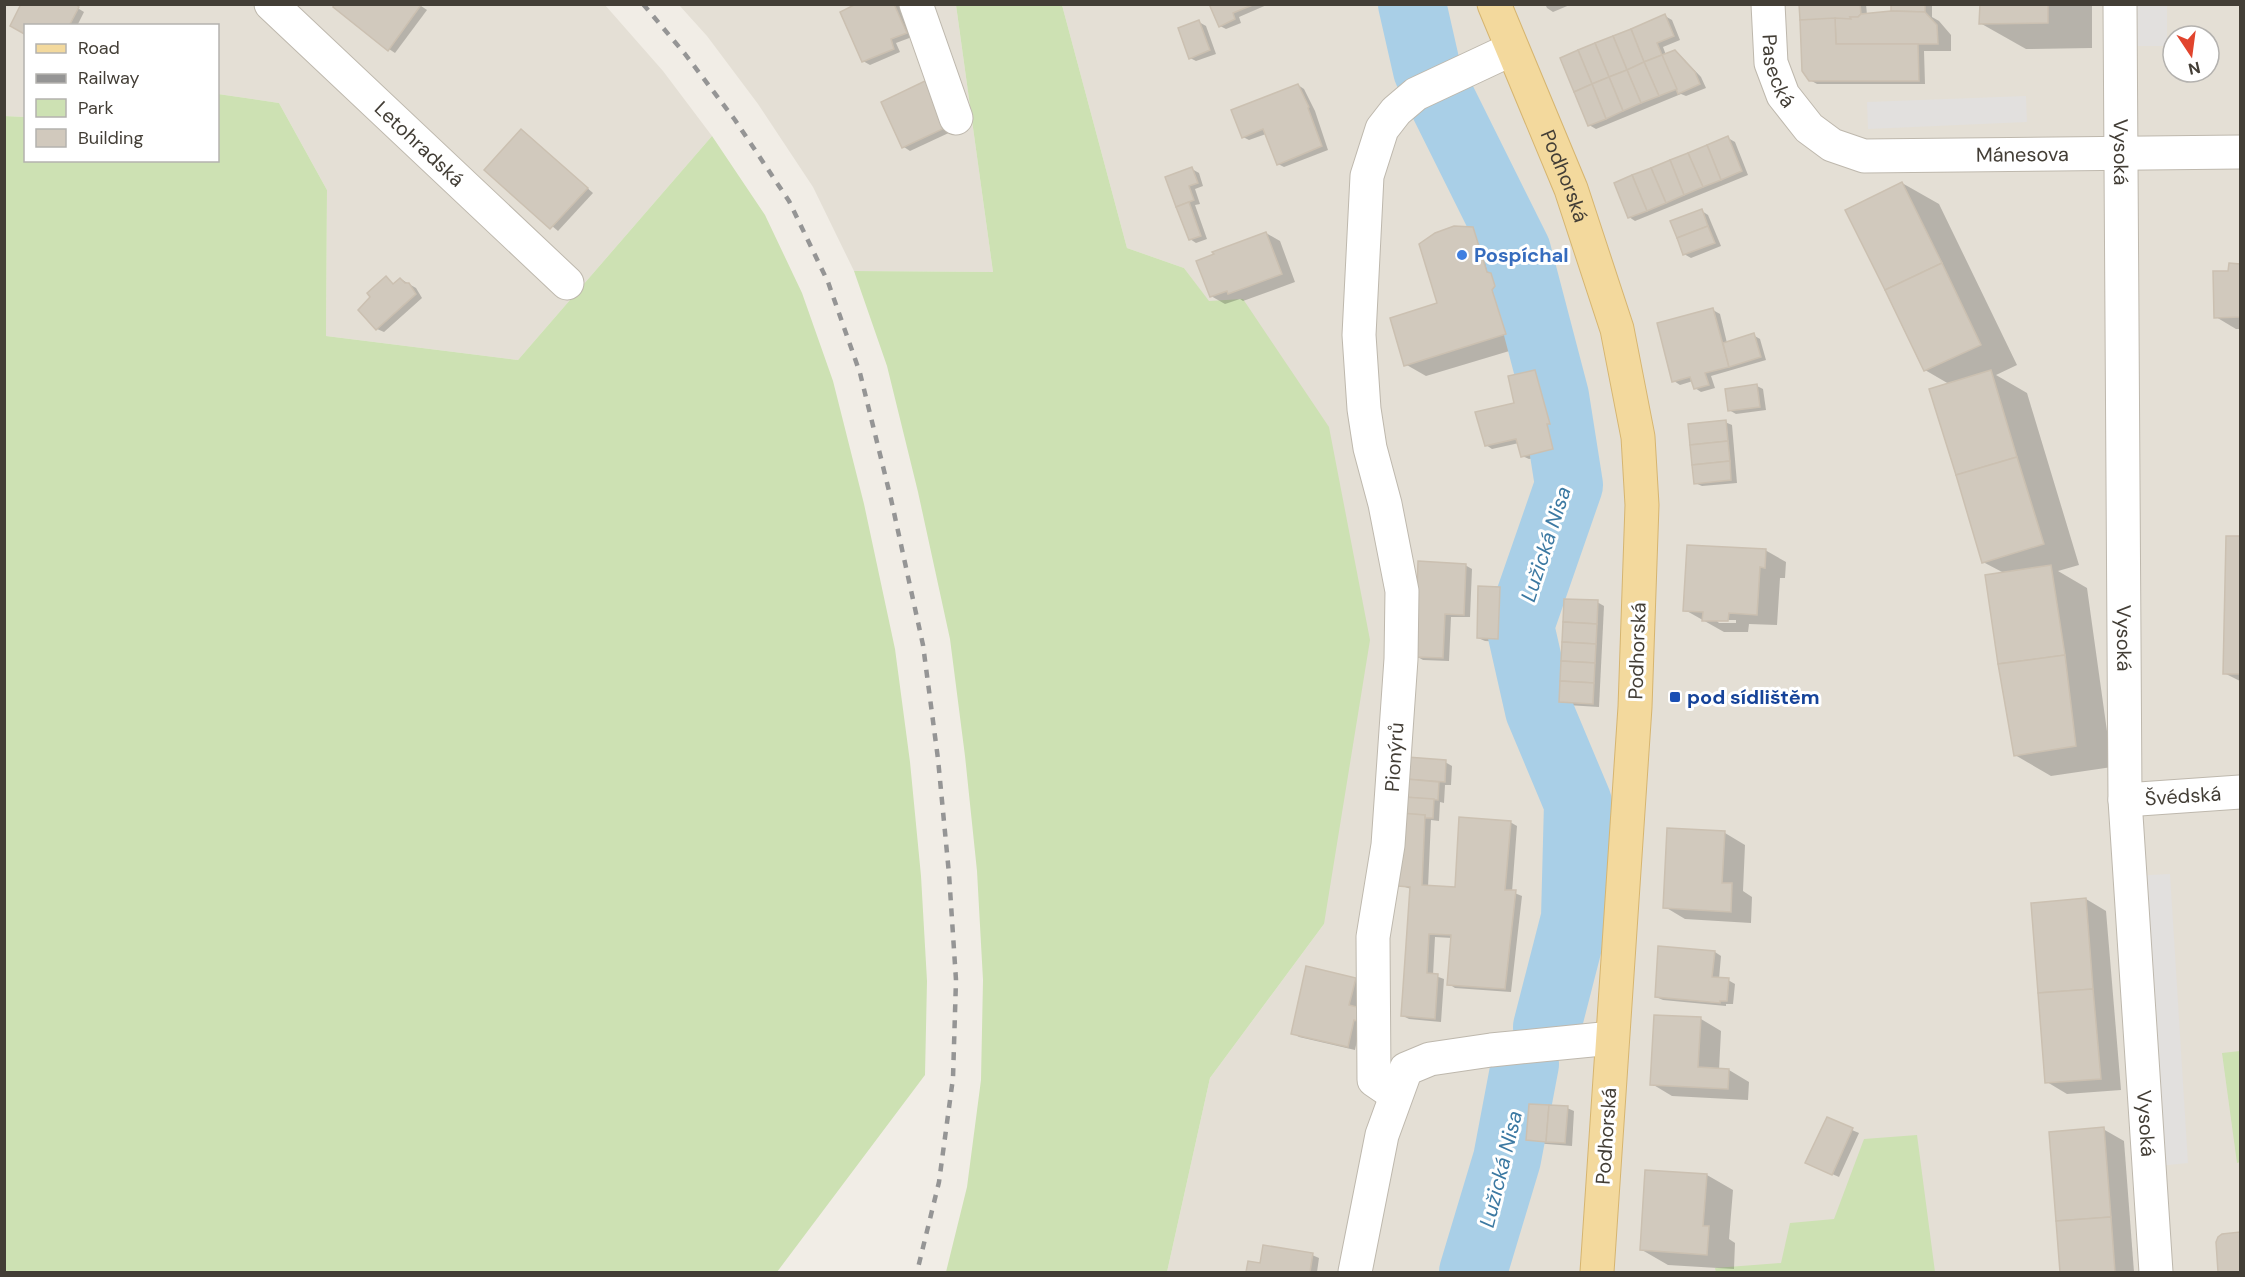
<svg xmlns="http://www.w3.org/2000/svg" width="2245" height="1277" viewBox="0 0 2245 1277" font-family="'DM Sans',sans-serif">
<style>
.residential{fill:#e4dfd5;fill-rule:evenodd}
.green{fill:#cde1b3}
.parking{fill:#e2e0de}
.shadow{fill:#0003;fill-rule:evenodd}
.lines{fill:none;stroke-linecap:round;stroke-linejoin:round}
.river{stroke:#a9cfe7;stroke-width:68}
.building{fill:#d1c9bd;stroke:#cbc0b1;stroke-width:1.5}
.minor-casing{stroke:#beb8ad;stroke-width:35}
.primary-casing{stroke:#d6b570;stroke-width:35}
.minor{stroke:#fff;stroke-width:33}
.primary{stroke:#f3d99d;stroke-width:33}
.rail{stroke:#959595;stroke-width:4.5;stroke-dasharray:8 8;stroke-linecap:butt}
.shop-dot{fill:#3f7fe0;stroke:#fff;stroke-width:2}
.transit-dot{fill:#1a4fb4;stroke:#fff;stroke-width:2}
.labels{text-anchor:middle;stroke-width:6;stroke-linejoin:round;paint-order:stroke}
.street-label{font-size:20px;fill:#433e36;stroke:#fff}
.shop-label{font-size:20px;font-weight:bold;fill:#366cbe;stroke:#fff;text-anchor:start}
.transit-label{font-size:20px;font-weight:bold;fill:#164399;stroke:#fff;text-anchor:start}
.water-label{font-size:21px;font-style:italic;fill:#3c79a2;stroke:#fff}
</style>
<rect width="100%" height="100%" fill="#f1ede6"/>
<g class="residential">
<path d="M4 5H605L663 71 712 136 518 360 326 336 327 190 279 103 218 94V26H26L25 117 5 116Z"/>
<path d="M679 5H956L993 272 854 271 813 187 758 104 707 36Z"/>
<path d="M1062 5H2240V1272H1167L1210 1078 1324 924 1209 302 1184 268 1127 248ZM2173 36H2209V72H2173Z"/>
</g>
<g class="green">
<path d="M956 5H1062L1127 248 1184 268 1209 301 1243 299 1329 427 1370 640 1324 924 1210 1078 1167 1272H946L967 1187 981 1080 983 980 977 871 965 756 950 639 918 492 887 366 854 271 993 272Z"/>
<path d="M218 94 279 103 327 190 326 336 518 360 712 136 765 215 802 293 833 381 864 504 895 649 910 762 921 876 927 981 925 1075 777 1272H5L4 116 25 117 26 160H218Z"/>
<path d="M2240 1051V1162L2237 1163 2222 1053Z"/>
<path d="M1917 1135 1935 1272H1716L1715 1268 1781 1263 1790 1223 1834 1219 1864 1139Z"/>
</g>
<g class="parking">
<rect x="2132" y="5" width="35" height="41"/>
<path d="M2026 96 2027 122 1868 129 1867 102Z"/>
<path d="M2170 874 2188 1163 2149 1167 2130 876Z"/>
</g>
<g class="shadow">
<path d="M71 4 84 12 77 26 12 25Z"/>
<path d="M418 4 427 10 395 53 389 49Z"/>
<path d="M860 4H898L912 37 896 43 900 52 870 65 863 61Z"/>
<path d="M1211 4H1269L1239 17 1241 23 1226 29 1220 26Z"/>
<path d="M1545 4H1572L1553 12 1547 8Z"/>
<path d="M1801 4H1866L1867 15 1899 14 1893 4H1932V17L1939 21 1951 35V51H1924L1925 84H1817L1810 80Z"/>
<path d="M1980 4H2092V48L2026 49 1980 23Z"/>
<path d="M1665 16 1672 20 1680 40 1663 47 1666 55 1675 52 1681 56 1701 77 1706 88 1686 96 1681 94 1596 129 1589 125Z"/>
<path d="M1199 22 1206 26 1216 54 1196 61 1190 58Z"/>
<path d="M927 82 955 130 910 151 904 147Z"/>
<path d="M1298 85 1304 89 1315 111 1328 150 1284 167 1278 164 1266 134 1249 140 1243 137Z"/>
<path d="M522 131 593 193 558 231 486 170Z"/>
<path d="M1728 138 1735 142 1748 175 1635 221 1629 217Z"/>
<path d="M1192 169 1199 173 1203 186 1195 189 1200 204 1195 205 1207 239 1196 243 1190 239 1167 178Z"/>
<path d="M1902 183 1939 204 2017 365 1996 375 2027 393 2079 565 2058 571 2087 588 2112 767 2051 776 2015 755 2004 573 1983 562 1949 384 1925 370Z"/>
<path d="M1702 211 1708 215 1721 246 1691 258 1684 254Z"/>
<path d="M1473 229 1493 241 1507 284 1512 287 1515 299 1512 302 1526 346 1426 376 1405 364 1439 304Z"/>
<path d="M1266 233 1280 241 1295 282 1243 301 1240 299 1225 304 1211 296Z"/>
<path d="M2230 265H2240V329H2236L2216 317 2230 272Z"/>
<path d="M386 278 395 285 401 279 409 284 416 288 422 298 384 332 377 329Z"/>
<path d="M1713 310 1720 314 1727 343 1753 335 1760 339 1766 360 1711 376 1715 388 1701 392 1695 388 1693 381 1680 385 1674 381Z"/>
<path d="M1535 372 1541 376 1556 427 1553 428 1559 452 1529 459 1522 456 1519 443 1492 449 1486 445 1516 405Z"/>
<path d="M1757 386 1763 389 1766 410 1736 414 1729 410Z"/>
<path d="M1725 422 1732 425 1737 483 1702 486 1695 483Z"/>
<path d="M2228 537H2240V681L2224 673Z"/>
<path d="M1765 550 1786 562 1785 578H1780L1777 625 1749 624 1748 632H1724L1685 610ZM1716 620H1736V623H1719Z"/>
<path d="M1465 565 1472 569 1470 617H1451L1449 661 1423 660 1416 656Z"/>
<path d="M1499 588 1506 592 1504 642 1485 641 1478 638Z"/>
<path d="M1597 602 1604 606 1599 707 1567 705 1560 702Z"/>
<path d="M1409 759 1445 762 1452 766 1451 785H1445L1444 803 1440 802 1439 821 1431 820 1428 887 1456 889 1510 822 1517 826 1512 892 1522 896 1511 992 1455 988 1449 984 1452 938 1435 937 1433 975 1444 979 1441 1022 1409 1019 1403 1016 1411 889 1399 885Z"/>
<path d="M1725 833 1745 845 1743 891 1752 897 1751 923 1685 919 1665 907Z"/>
<path d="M2086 899 2106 911 2121 1090 2067 1094 2047 1082Z"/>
<path d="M1660 947 1715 952 1721 956 1719 979 1728 980 1735 984 1733 1004H1726V1006L1663 1000 1656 997Z"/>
<path d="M1355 979 1361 983 1356 1008 1363 1012 1355 1050 1299 1037 1293 1033Z"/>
<path d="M1701 1019 1721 1031 1719 1070H1729L1749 1082 1748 1100 1672 1096 1652 1084Z"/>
<path d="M1567 1108 1574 1111 1572 1146 1534 1143 1528 1139Z"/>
<path d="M2103 1129 2124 1141 2134 1272H2062L2051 1133Z"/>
<path d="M1852 1130 1859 1133 1839 1177 1814 1166Z"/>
<path d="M1707 1175 1733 1190 1729 1239 1735 1243 1734 1269 1668 1265 1642 1250Z"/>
<path d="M2240 1234V1272H2219L2217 1242 2223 1236Z"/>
<path d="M1312 1255 1319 1258 1317 1272H1248L1249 1263 1262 1265Z"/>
</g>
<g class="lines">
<g class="river">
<path d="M1412 4 1427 70 1517 251 1555 396 1569 485 1520 626 1539 710 1578 803 1575 918 1547 1027"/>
<path d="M1473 1272 1507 1159 1525 1064"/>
</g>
</g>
<g class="building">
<path d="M21 4H75L79 7 69 26H26V35L10 26Z"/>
<path d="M334 4H420L421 5 388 51 333 7Z"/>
<path d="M856 4H894L907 33 891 39 894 49 862 62 840 12Z"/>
<path d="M1209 4H1255L1233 13 1235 19 1219 27Z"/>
<path d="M1799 4H1860L1861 14 1858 17H1850L1851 19 1800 20Z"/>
<path d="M1891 4H1925V12L1891 11Z"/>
<path d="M1980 4H2048V23L1979 24Z"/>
<path d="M1891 11 1925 12 1937 25 1938 44H1836L1835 18 1851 19 1850 17H1858L1861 14Z"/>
<path d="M1665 14 1674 36 1657 43 1662 55 1644 62 1631 29Z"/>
<path d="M1835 18 1836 44H1918L1919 81H1809L1802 71 1800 20Z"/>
<path d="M1199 20 1210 50 1189 59 1178 28Z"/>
<path d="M1631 29 1644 62 1627 70 1613 36Z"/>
<path d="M1613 36 1627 70 1609 77 1595 43Z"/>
<path d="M1595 43 1609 77 1592 84 1578 50Z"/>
<path d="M1578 50 1592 84 1574 92 1560 58Z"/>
<path d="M1675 50 1695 72 1700 84 1678 94 1662 55Z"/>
<path d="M1662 55 1677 89 1659 96 1644 62Z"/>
<path d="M1644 62 1659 96 1641 103 1627 70Z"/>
<path d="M1627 70 1641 103 1623 111 1609 77Z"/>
<path d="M1609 77 1623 111 1606 119 1592 84Z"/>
<path d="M927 80 949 126 902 148 881 102Z"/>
<path d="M1298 84 1309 107 1308 108 1322 146 1277 165 1263 129 1242 138 1231 110Z"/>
<path d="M1592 84 1606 119 1588 126 1574 92Z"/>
<path d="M521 129 588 188 550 229 484 170Z"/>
<path d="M1728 136 1742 171 1721 180 1707 145Z"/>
<path d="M1707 145 1721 180 1703 187 1688 153Z"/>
<path d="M1688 153 1703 187 1684 195 1670 160Z"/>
<path d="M1670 160 1684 195 1666 203 1651 168Z"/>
<path d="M1192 167 1198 183 1189 186 1194 200 1176 207 1165 177Z"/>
<path d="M1651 168 1666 203 1647 211 1632 175Z"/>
<path d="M1632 175 1647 211 1628 218 1614 183Z"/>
<path d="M1902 182 1942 263 1885 290 1845 210Z"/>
<path d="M1189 202 1201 236 1189 240 1176 207Z"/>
<path d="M1702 209 1708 226 1677 238 1670 221Z"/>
<path d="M1454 226 1473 227 1487 272 1491 273 1495 286 1492 290 1506 334 1404 366 1390 318 1437 303 1419 244 1435 233Z"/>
<path d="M1708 226 1715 243 1683 255 1677 238Z"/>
<path d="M1266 232 1282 274 1228 294 1227 291 1210 297 1196 261 1214 254 1212 252Z"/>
<path d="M1942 263 1981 345 1924 371 1885 290Z"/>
<path d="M2229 263 2240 264V317L2214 318 2213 271H2228Z"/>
<path d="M386 276 393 284 400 278 405 283H409L416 294 376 330 358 310 370 297 367 293Z"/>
<path d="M1713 308 1729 367 1705 373 1709 385 1694 389 1690 377 1672 382 1657 323Z"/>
<path d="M1754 333 1761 357 1729 367 1723 343Z"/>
<path d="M1535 370 1550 424H1547L1553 449 1521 457 1516 439 1485 446 1475 412 1514 403 1508 376Z"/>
<path d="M1991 370 2017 457 1956 475 1929 389Z"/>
<path d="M1757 384 1760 407 1728 411 1725 389Z"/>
<path d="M1726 420 1728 441 1690 445 1688 424Z"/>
<path d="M1728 441 1730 461 1692 465 1690 445Z"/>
<path d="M2017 457 2044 544 1982 563 1956 475Z"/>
<path d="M1730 461 1731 480 1694 484 1692 465Z"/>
<path d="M2226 536H2240V674H2223Z"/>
<path d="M1687 545 1766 549 1765 568 1760 567 1757 615 1729 613 1728 621H1702L1703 612 1683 611Z"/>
<path d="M1418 561 1466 564 1464 615 1445 614 1443 658 1415 657Z"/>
<path d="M2051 565 2065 655 1998 664 1985 575Z"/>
<path d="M1478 586 1500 587 1498 639 1477 638Z"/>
<path d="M1564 599 1598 600 1597 624 1563 622Z"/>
<path d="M1563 622 1597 624 1596 644 1562 642Z"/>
<path d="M1562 642 1596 644 1595 663 1561 661Z"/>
<path d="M2065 655 2076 746 2014 756 1998 664Z"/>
<path d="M1561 661 1595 663 1594 683 1560 681Z"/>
<path d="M1560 681 1594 683 1593 704 1559 702Z"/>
<path d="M1407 757 1446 760 1445 782 1406 779Z"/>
<path d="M1406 779 1439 782 1438 800 1404 797Z"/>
<path d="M1404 797 1434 799 1433 818H1425V815L1403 814Z"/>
<path d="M1401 813 1425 815 1422 885 1455 887 1459 817 1511 821 1505 890H1516L1505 989 1447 985 1451 935 1429 934 1427 973 1438 974 1435 1019 1401 1016 1410 887 1398 886Z"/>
<path d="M1667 828 1725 831 1722 883H1732L1731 912 1663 908Z"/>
<path d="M2086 898 2093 989 2038 993 2031 903Z"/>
<path d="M1658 946 1715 951 1712 977 1729 978 1727 1001H1720V1003L1655 997Z"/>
<path d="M1306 966 1356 978 1349 1005 1357 1007V1021L1354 1020 1348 1047 1291 1034Z"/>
<path d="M2093 989 2101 1079 2045 1083 2038 993Z"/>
<path d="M1654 1015 1701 1017 1698 1067 1729 1069 1728 1089 1650 1085Z"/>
<path d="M1529 1104 1549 1105 1546 1142 1526 1140Z"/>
<path d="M1549 1105 1568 1106 1565 1143 1546 1142Z"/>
<path d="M1827 1117 1853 1128 1832 1175 1805 1163Z"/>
<path d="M2104 1127 2111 1217 2056 1221 2049 1132Z"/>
<path d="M1645 1170 1707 1174 1703 1226H1709L1707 1255 1640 1250Z"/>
<path d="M2111 1217 2115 1272H2060L2056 1221Z"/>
<path d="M2240 1232V1272H2218L2216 1242 2218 1237 2222 1234Z"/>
<path d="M1263 1245 1313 1253 1310 1272H1246L1248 1261 1260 1263Z"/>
</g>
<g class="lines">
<g class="minor-casing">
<g id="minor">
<path id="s1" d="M271 4 567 283"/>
<path d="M916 4 956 118"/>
<path id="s2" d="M1768 4 1771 63 1783 95 1809 128 1832 145 1864 156 2240 152"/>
<path id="s3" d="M2120 4 2125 800 2156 1272"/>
<path id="s4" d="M2125 800 2240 792"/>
<path id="s5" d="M1396 1095 1374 1080 1373 937 1388 845 1401 659 1402 591 1385 504 1370 448 1364 409 1359 335 1367 176 1382 129 1396 111 1416 94 1512 49"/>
<path d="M1355 1272 1382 1135 1406 1069 1430 1059 1491 1050 1612 1038"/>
</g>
</g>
<g class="primary-casing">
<g id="primary">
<path id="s6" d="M1494 4 1571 189 1617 329 1638 437 1642 505 1635 707 1597 1272"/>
</g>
</g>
<use href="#minor" class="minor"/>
<use href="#primary" class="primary"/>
<path class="rail" d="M643 4 685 54 735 120 789 201 828 282 860 373 891 499 923 645 938 759 949 874 956 980 953 1078 939 1182 917 1272"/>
</g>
<circle class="shop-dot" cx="1462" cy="255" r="6"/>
<rect class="transit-dot" x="1669" y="691" width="12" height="12" rx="3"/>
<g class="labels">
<g class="street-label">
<text dy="7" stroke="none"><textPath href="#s2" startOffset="68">Pasecká</textPath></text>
<text dy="7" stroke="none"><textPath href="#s1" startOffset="204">Letohradská</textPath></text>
<text dy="7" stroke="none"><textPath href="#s2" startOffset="356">Mánesova</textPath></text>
<text dy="7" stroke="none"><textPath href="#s3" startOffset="148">Vysoká</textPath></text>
<text dy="7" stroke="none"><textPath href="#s6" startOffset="186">Podhorská</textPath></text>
<text dy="7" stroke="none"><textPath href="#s3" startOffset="634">Vysoká</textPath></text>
<text transform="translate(1637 651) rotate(-88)" y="7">Podhorská</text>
<text dy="7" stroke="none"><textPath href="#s5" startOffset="351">Pionýrů</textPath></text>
<text dy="7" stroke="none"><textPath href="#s4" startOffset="58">Švédská</textPath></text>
<text dy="7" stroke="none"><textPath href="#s3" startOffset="1120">Vysoká</textPath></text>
<text transform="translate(1606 1136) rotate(-86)" y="7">Podhorská</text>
</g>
<g class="shop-label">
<text x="1474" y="262">Pospíchal</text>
</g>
<g class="transit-label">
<text x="1687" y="704">pod sídlištěm</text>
</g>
<g class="water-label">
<text transform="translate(1546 544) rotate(-72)" y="7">Lužická Nisa</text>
<text transform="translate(1501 1169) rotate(-76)" y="7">Lužická Nisa</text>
</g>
</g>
<rect width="2245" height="1277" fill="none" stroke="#433e36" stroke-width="12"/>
<rect x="24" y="24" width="195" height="138" fill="#ffffff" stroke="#b4b2af" stroke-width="1.5"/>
<rect x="36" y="44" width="30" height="9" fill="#f3d99d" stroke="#b4b2af" stroke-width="1.5"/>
<text x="78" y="54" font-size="18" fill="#433e36">Road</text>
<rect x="36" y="74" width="30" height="9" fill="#959595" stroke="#b4b2af" stroke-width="1.5"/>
<text x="78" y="84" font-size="18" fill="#433e36">Railway</text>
<rect x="36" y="99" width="30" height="18" fill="#cde1b3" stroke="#b4b2af" stroke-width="1.5"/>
<text x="78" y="114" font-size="18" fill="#433e36">Park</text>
<rect x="36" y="129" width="30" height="18" fill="#d1c9bd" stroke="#b4b2af" stroke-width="1.5"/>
<text x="78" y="144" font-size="18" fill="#433e36">Building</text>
<g transform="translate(2191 54) rotate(167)"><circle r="28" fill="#ffffff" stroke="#b4b2af" stroke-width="1.5"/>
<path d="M0-4.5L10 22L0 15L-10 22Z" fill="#e1442d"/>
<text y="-9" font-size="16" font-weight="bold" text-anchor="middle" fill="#433e36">N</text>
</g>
</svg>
